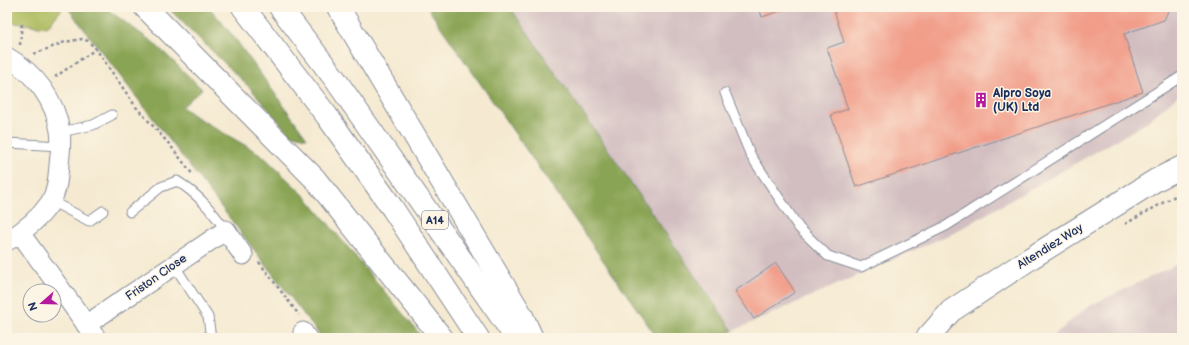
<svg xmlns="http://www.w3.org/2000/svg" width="1189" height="345" viewBox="0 0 1189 345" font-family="'Balsamiq Sans',sans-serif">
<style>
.industrial{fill:#d2bec1}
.green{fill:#aebc5e;stroke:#64765e}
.forest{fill:#8aa455;stroke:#526a5a}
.building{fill:#f19d89}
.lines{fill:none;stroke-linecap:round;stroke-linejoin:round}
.lane-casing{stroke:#888c98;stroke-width:11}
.street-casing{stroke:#888c98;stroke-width:21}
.secondary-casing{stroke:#888c98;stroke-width:24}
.highway-casing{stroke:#888c98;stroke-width:24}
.path{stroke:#888c98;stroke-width:2.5;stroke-dasharray:3 3;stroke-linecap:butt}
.lane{stroke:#fff;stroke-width:9}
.street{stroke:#fff;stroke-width:19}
.secondary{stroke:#fff;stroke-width:22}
.highway{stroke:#fff;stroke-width:22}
.labels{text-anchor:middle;stroke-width:3;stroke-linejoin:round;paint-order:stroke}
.shield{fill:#fcf5e5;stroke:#5e6a86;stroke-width:1}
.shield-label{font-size:11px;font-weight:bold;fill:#1b2f5e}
.poi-label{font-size:12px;font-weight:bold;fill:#1b2f5e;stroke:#fcf5e5;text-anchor:start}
.street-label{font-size:12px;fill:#1b2f5e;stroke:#fcf5e5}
</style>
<rect width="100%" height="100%" fill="#fcf5e5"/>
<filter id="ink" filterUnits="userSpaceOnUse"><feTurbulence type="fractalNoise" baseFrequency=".025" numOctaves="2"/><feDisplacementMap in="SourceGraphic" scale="8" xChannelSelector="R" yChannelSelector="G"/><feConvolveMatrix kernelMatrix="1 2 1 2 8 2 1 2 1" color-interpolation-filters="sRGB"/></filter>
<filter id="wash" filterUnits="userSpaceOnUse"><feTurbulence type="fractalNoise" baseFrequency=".012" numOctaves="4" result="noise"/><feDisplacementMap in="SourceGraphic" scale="16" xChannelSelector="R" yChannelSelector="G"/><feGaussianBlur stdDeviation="0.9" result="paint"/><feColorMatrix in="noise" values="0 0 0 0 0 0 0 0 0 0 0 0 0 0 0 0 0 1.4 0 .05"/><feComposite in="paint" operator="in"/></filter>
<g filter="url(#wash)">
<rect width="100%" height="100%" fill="#f5ead1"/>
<g class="industrial">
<path d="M510 7H1182V92L1143 125 955 232 733 331Z"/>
<path d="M1182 262V338H1050L1089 306Z"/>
</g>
<path class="green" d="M7 7H63V8L47 27 7 22Z"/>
<g class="forest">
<path d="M67 7H104L154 43 202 89 182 107 196 117 262 155 307 198 423 338H322Z"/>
<path d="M167 7H209L234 37 307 138 289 134 252 90Z"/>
<path d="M427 7H510L733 331 713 338H657Z"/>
</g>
<g id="blocks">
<g class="building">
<path d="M759 7H792L762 17Z"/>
<path d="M833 7H1170L1164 20 1124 34 1143 92 856 187 831 115 848 109 827 48 844 42Z"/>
<path d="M776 263 795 292 754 319 735 291Z"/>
</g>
</g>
</g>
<g filter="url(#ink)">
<use href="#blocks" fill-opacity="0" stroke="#888c98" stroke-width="1"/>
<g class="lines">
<g class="lane-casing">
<g id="lane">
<path d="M725 93 751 156 799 228 828 256 861 267 946 226 1182 76"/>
<path d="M61 132 93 125 112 115"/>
<path d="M7 143 61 146"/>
<path d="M51 201 89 221 103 211"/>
<path d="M130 212 161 187 177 181C198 194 211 210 226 230"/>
<path d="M174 265 208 317 211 338"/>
</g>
</g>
<g class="street-casing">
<g id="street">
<path d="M7 57C35 73 55 100 60 131 62 142 60 154 59 165 58 178 57 191 50 203 39 219 24 231 7 241"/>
<path d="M20 233 96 338"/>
<path d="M86 325 226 230 243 255"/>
<path d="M303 332 307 338"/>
</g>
</g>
<g class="secondary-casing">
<path id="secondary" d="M927 338 951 311 1031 258 1156 180 1182 167"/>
</g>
<g class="highway-casing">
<g id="highway">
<path d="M145 7 315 179 442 338"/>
<path d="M243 7 327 116 393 209 478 338"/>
<path d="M280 7 335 79 516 338"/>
<path d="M338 7 522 316 532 338"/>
</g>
</g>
<g class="path">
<path d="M20 45 22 23"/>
<path d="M34 54 65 42 82 39 88 41 96 49 136 107 170 145 193 175"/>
<path d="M55 77 96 49"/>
<path d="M1125 224 1182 192"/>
<path d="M259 262 299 315"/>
</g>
<use href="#lane" class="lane"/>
<use href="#street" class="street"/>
<use href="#secondary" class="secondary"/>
<use href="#highway" class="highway"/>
</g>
</g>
<defs>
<g id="building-bare" transform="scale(1.2)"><path d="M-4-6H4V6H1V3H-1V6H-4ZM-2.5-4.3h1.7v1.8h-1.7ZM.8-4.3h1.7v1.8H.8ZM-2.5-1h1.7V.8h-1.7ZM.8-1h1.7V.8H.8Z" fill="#b5179e" stroke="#fcf5e5" stroke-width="2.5" paint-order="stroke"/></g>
</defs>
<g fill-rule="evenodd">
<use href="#building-bare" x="981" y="100"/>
</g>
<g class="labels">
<rect class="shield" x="422" y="211" width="26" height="18" rx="3"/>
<g class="shield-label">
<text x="435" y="224">A14</text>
</g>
<g class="poi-label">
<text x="993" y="97">Alpro Soya<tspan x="993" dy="14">(UK) Ltd</tspan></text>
</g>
<g class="street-label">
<text transform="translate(1050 246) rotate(-32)" y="4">Altendiez Way</text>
<text transform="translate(156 277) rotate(-35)" y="4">Friston Close</text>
</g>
</g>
<rect width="1189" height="345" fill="none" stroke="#fcf5e5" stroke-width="24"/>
<g transform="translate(42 303) rotate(250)"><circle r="19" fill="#fcf5e5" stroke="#a2a6af"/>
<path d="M0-3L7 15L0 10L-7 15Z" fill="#b5179e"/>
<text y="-6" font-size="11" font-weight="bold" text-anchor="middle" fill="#1b2f5e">N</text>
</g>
</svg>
